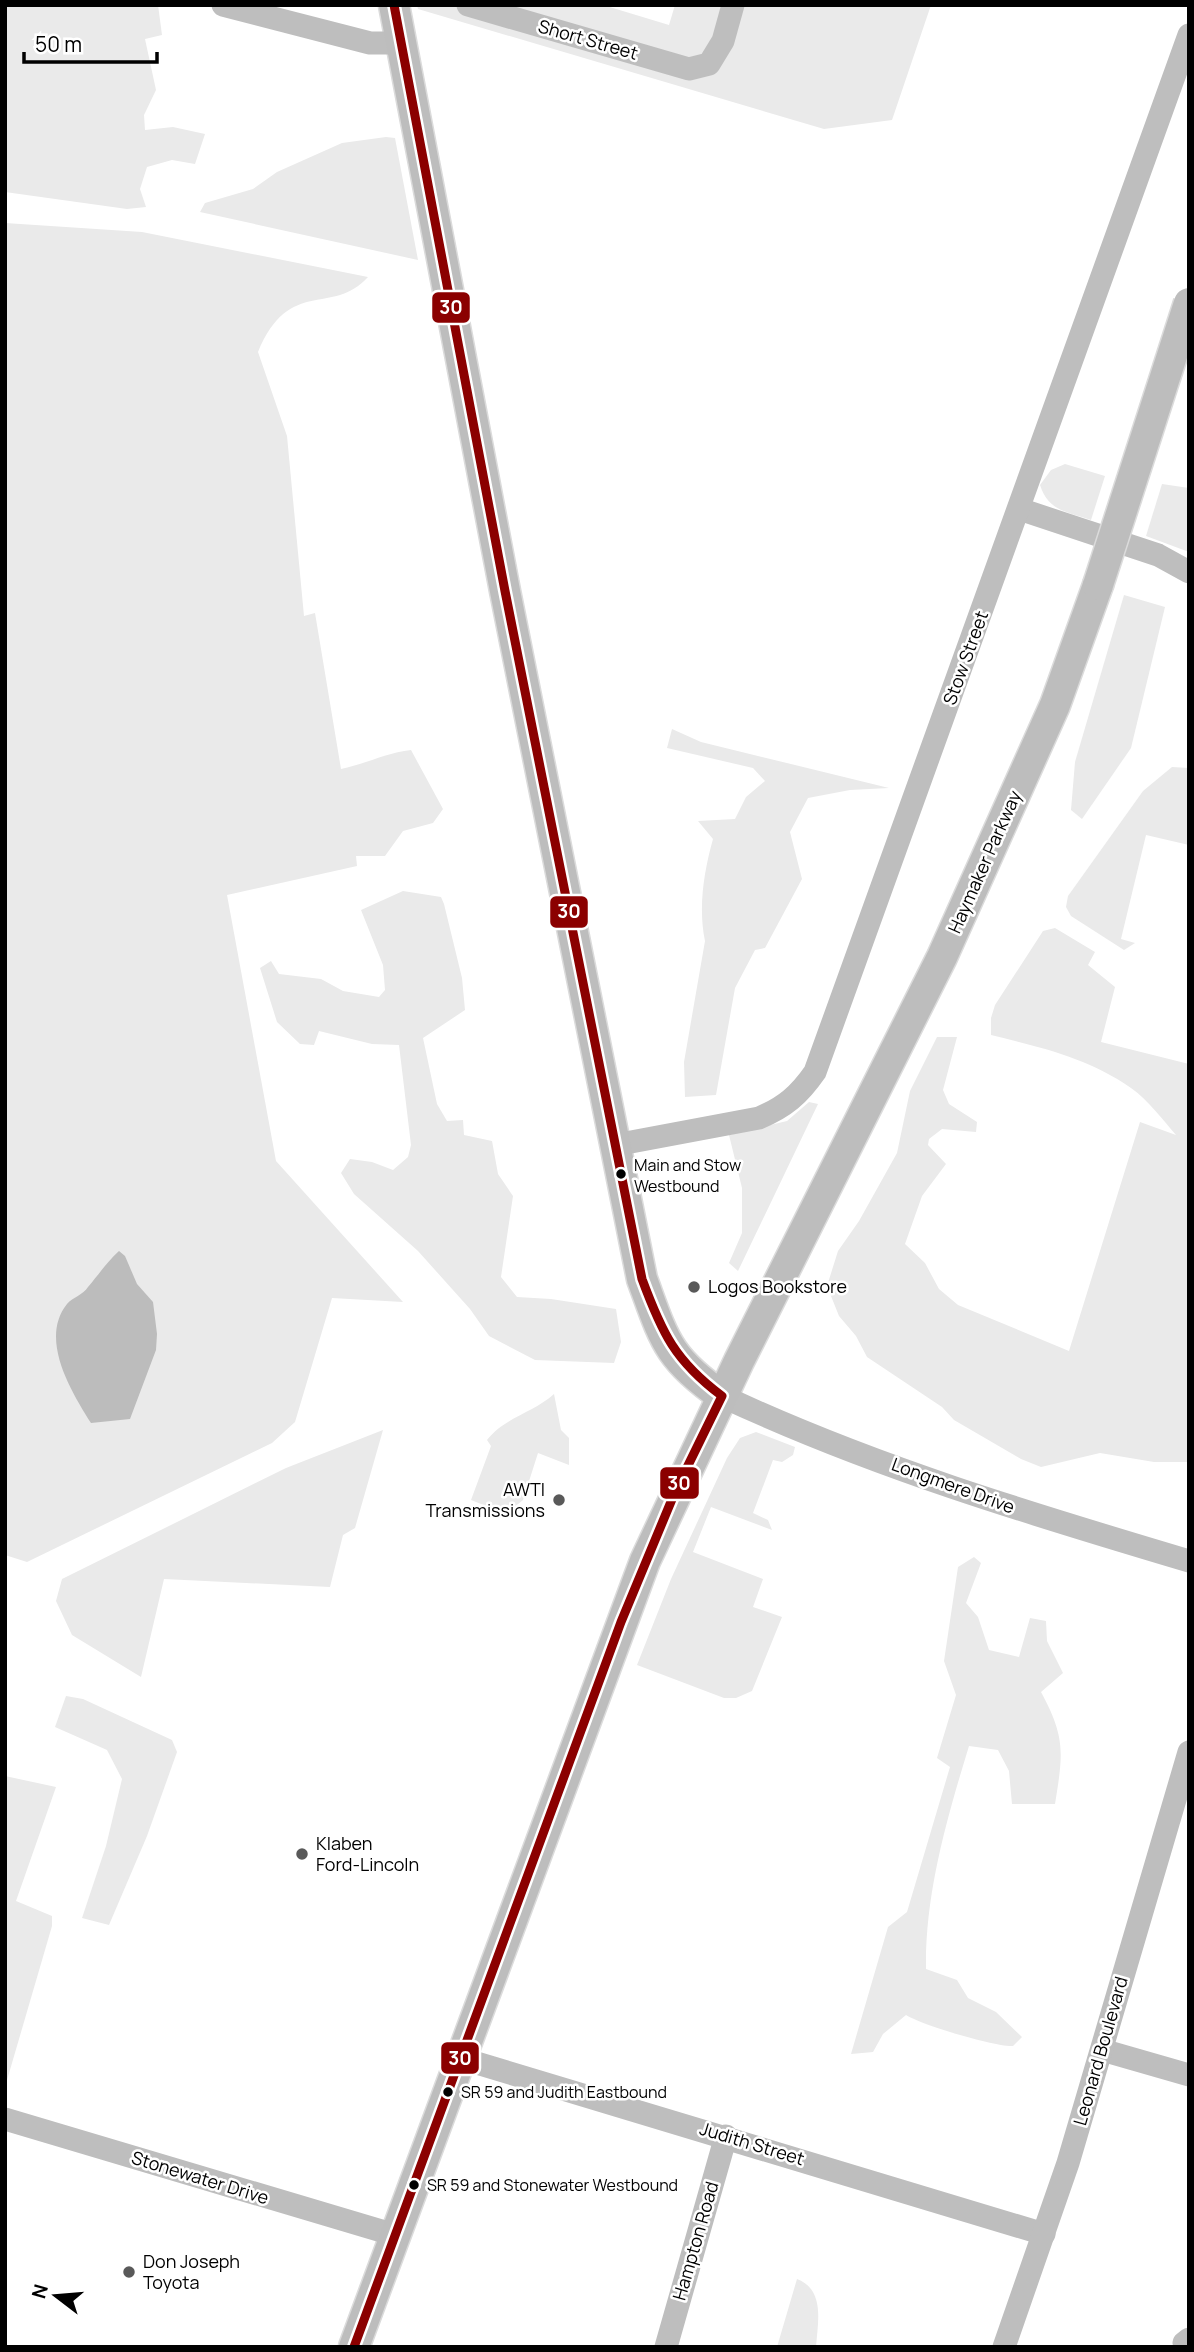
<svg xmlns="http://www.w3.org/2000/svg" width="1194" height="2352" viewBox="0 0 1194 2352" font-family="Manrope,sans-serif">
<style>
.green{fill:#eaeaea}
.water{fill:#bcbcbc}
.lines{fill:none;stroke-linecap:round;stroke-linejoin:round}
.major-casing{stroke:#dbdbdb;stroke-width:33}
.minor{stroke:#bebebe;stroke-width:23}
.major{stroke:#bdbdbd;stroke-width:30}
.major-bridge-casing{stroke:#dbdbdb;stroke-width:33;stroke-linecap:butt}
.major-bridge{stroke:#bdbdbd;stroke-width:30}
.bus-1-casing{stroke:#fff;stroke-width:14}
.bus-1{stroke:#8b0000;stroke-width:9}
.bus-dot{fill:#000;stroke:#fff;stroke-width:2.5}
.poi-dot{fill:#595959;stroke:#fff;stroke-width:2.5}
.labels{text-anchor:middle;stroke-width:5;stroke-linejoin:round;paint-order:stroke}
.bus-label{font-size:16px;fill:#000;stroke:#fff;text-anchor:start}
.street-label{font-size:18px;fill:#000;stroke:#fff}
.poi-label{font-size:18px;fill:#000;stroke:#fff;text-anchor:start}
.line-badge{stroke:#fff;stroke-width:2.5}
.badge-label{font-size:19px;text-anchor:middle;font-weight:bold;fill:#fff}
</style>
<rect width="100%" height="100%" fill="#fff"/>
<g class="green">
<path d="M5 5H158L162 35 145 39 156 90 144 115 145 130 173 127 205 134 195 164 172 160 147 167 140 189 146 207 127 209 5 192Z"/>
<path d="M417 5H603L669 25 675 5H931L892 120 824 129 418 9Z"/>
<path d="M386 137 395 138 418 260 200 212 205 203 253 189 277 172 342 143Z"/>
<path d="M5 223 142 232 368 277C332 317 290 276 258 352L287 436 304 616 315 613 341 769C365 764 386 753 411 750L443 809 433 823 403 831 385 856H356L357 866 227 895 276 1161 403 1302 332 1298 295 1422 272 1443 27 1562 5 1555Z"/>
<path d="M1065 464 1105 476 1091 520C1068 512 1048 511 1040 485L1051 470Z"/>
<path d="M1162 484 1189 488V552L1146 536Z"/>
<path d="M1124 595 1165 607 1131 748 1082 819 1071 810 1075 762Z"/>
<path d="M672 729 701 742 889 788 850 790 808 798 790 832 802 879 765 948 755 950 735 988 716 1095 685 1097 684 1062 705 941C698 908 704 871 713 839L698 821 735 819 746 797 765 781 753 768 667 748Z"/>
<path d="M1172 767 1189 768V845L1146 835 1121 939 1135 943 1124 950 1071 916 1066 907 1068 896 1143 791Z"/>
<path d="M403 891 441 897 444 904 462 978 465 1010 423 1038 437 1104 447 1121 463 1120 464 1135 492 1141 498 1174 513 1196 501 1277 517 1297 551 1299 616 1309 621 1342 614 1363 535 1360 489 1336 470 1309 418 1251 354 1194 341 1173 350 1159 372 1162 393 1170 408 1157 411 1145 399 1045 372 1044 319 1031 314 1045 300 1044 277 1022 260 968 271 961 279 974 321 979 343 991 379 997 385 990 383 965 361 910Z"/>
<path d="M1055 928 1095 952 1088 965 1115 987 1101 1042 1189 1064V1462H1154L1100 1453 1041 1467 1021 1459 954 1420 942 1407 867 1357 856 1336 839 1316 827 1286 838 1251 859 1221 897 1153 910 1091 937 1037H957L943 1090 949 1104 977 1122 976 1132 942 1129 929 1139 928 1145 946 1164 922 1196 905 1244 925 1263 939 1289 958 1305 1069 1351 1140 1122 1176 1135C1163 1120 1148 1100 1131 1088 1089 1058 1040 1047 991 1035V1018L995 1005 1043 931Z"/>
<path d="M809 1102 818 1104 738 1271 729 1263 742 1233V1188L729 1135 787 1121Z"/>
<path d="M554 1394 561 1430 569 1438V1465L538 1453 523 1500 506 1514 471 1500 491 1446 487 1440C505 1417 533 1413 554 1394Z"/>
<path d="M383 1430 355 1528 343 1535 330 1587 164 1579 141 1677 72 1635 56 1601 62 1579 286 1468Z"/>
<path d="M756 1432 795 1447 793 1455 782 1462 773 1460 753 1513 768 1520 772 1530 711 1507 693 1552 763 1579 753 1607 782 1617 752 1691 736 1698H724L637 1665 671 1579 727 1458 740 1438Z"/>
<path d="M974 1557 981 1563 966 1603 978 1617 989 1650 1019 1657 1030 1618 1046 1621 1047 1641 1063 1673 1041 1692C1066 1738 1063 1754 1055 1804H1012L1009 1771 998 1750 969 1746C947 1818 925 1893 926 1969L957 1980 968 1998 996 2012 1022 2037 1013 2046C995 2047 922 2025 906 2015L883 2034 873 2052 851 2054 888 1927 907 1912 950 1767 937 1758 956 1695 944 1661 958 1567Z"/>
<path d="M66 1696 83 1699 172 1740 177 1752 147 1836 109 1925 82 1918 106 1846 122 1779 107 1750 55 1727Z"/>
<path d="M5 1776 56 1787 16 1901 52 1916V1926L5 2087Z"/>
<path d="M797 2279C825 2290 818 2321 816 2347H777Z"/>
</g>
<path class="water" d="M119 1251 125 1256 137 1284 153 1302 157 1334 156 1350 130 1419 91 1423C71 1391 39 1339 67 1304 73 1297 83 1295 88 1287 99 1274 107 1262 119 1251Z"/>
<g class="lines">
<g class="major-casing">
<g id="major">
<path d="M394 5 505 591 642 1279C664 1339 667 1358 722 1396"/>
<path d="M354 2347 645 1561 739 1361 942 957 1055 705 1098 585"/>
</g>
</g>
<g class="minor">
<path d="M223 5 370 43H402"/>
<path d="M468 5 689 69 709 64 723 41 733 5"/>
<path d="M1019 509 1158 555 1189 572"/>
<path d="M615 1145 759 1118C785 1107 799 1095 815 1072L1189 35"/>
<path d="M722 1396C871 1466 1031 1514 1189 1561"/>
<path d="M1102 2050 1189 2075"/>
<path d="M460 2058 1044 2234"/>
<path d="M5 2119 395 2235"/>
<path d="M1184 2343 1189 2339"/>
<path d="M666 2347 726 2136"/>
<path d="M1004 2347 1068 2163 1189 1752"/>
</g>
<use href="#major" class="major"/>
<g class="major-bridge-casing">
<path id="major-bridge" d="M1098 585 1189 303"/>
</g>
<use href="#major-bridge" class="major-bridge"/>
<g class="bus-1-casing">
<path id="bus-1" d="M354 2347 621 1622 675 1492 722 1396C675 1361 662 1333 642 1279L505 591 394 5"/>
</g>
<use href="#bus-1" class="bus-1"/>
</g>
<g class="bus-dot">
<circle cx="621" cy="1174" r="6"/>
<circle cx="448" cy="2092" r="6"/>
<circle cx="414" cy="2185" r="6"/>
</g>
<g class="poi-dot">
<circle cx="694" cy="1287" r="7"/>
<circle cx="559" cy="1500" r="7"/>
<circle cx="302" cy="1854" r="7"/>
<circle cx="129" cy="2272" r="7"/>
</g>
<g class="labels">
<g class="bus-label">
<text x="634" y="1171">Main and Stow<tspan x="634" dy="21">Westbound</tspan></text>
<text x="461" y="2098">SR 59 and Judith Eastbound</text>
<text x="427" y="2191">SR 59 and Stonewater Westbound</text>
</g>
<g class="street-label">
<text transform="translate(588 40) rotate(16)" y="6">Short Street</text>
<text transform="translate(966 658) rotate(-70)" y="6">Stow Street</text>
<text transform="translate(985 862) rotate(-66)" y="6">Haymaker Parkway</text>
<text transform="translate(953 1486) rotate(20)" y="6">Longmere Drive</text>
<text transform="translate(1101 2051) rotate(-74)" y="6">Leonard Boulevard</text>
<text transform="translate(752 2144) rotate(17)" y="6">Judith Street</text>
<text transform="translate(200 2178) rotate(17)" y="6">Stonewater Drive</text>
<text transform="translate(696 2241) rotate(-74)" y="6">Hampton Road</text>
</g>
<g class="poi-label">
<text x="708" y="1293">Logos Bookstore</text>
<text x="545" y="1496" text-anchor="end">AWTI<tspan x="545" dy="21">Transmissions</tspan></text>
<text x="316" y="1850">Klaben<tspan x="316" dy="21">Ford-Lincoln</tspan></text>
<text x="143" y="2268">Don Joseph<tspan x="143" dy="21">Toyota</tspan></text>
</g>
</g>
<g class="line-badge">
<rect x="431" y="291" width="40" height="33" rx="7" fill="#8b0000"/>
<rect x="549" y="895" width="40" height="34" rx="7" fill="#8b0000"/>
<rect x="659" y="1466" width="41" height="34" rx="7" fill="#8b0000"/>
<rect x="440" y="2041" width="40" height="34" rx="7" fill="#8b0000"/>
</g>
<g class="badge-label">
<text x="451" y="314">30</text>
<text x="569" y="918">30</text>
<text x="679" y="1490">30</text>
<text x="460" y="2065">30</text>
</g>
<rect width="1194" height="2352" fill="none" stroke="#000000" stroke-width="14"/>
<g transform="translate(56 2296) rotate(286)" stroke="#ffffff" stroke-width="5" paint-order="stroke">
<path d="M0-5L12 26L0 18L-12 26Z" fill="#000000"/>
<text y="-10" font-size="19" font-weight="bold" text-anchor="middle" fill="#000000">N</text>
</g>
<path d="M24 52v10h133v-10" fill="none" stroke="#000000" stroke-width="3.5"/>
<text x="35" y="52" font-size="21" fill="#000000" stroke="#ffffff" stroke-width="5" paint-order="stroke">50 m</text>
</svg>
